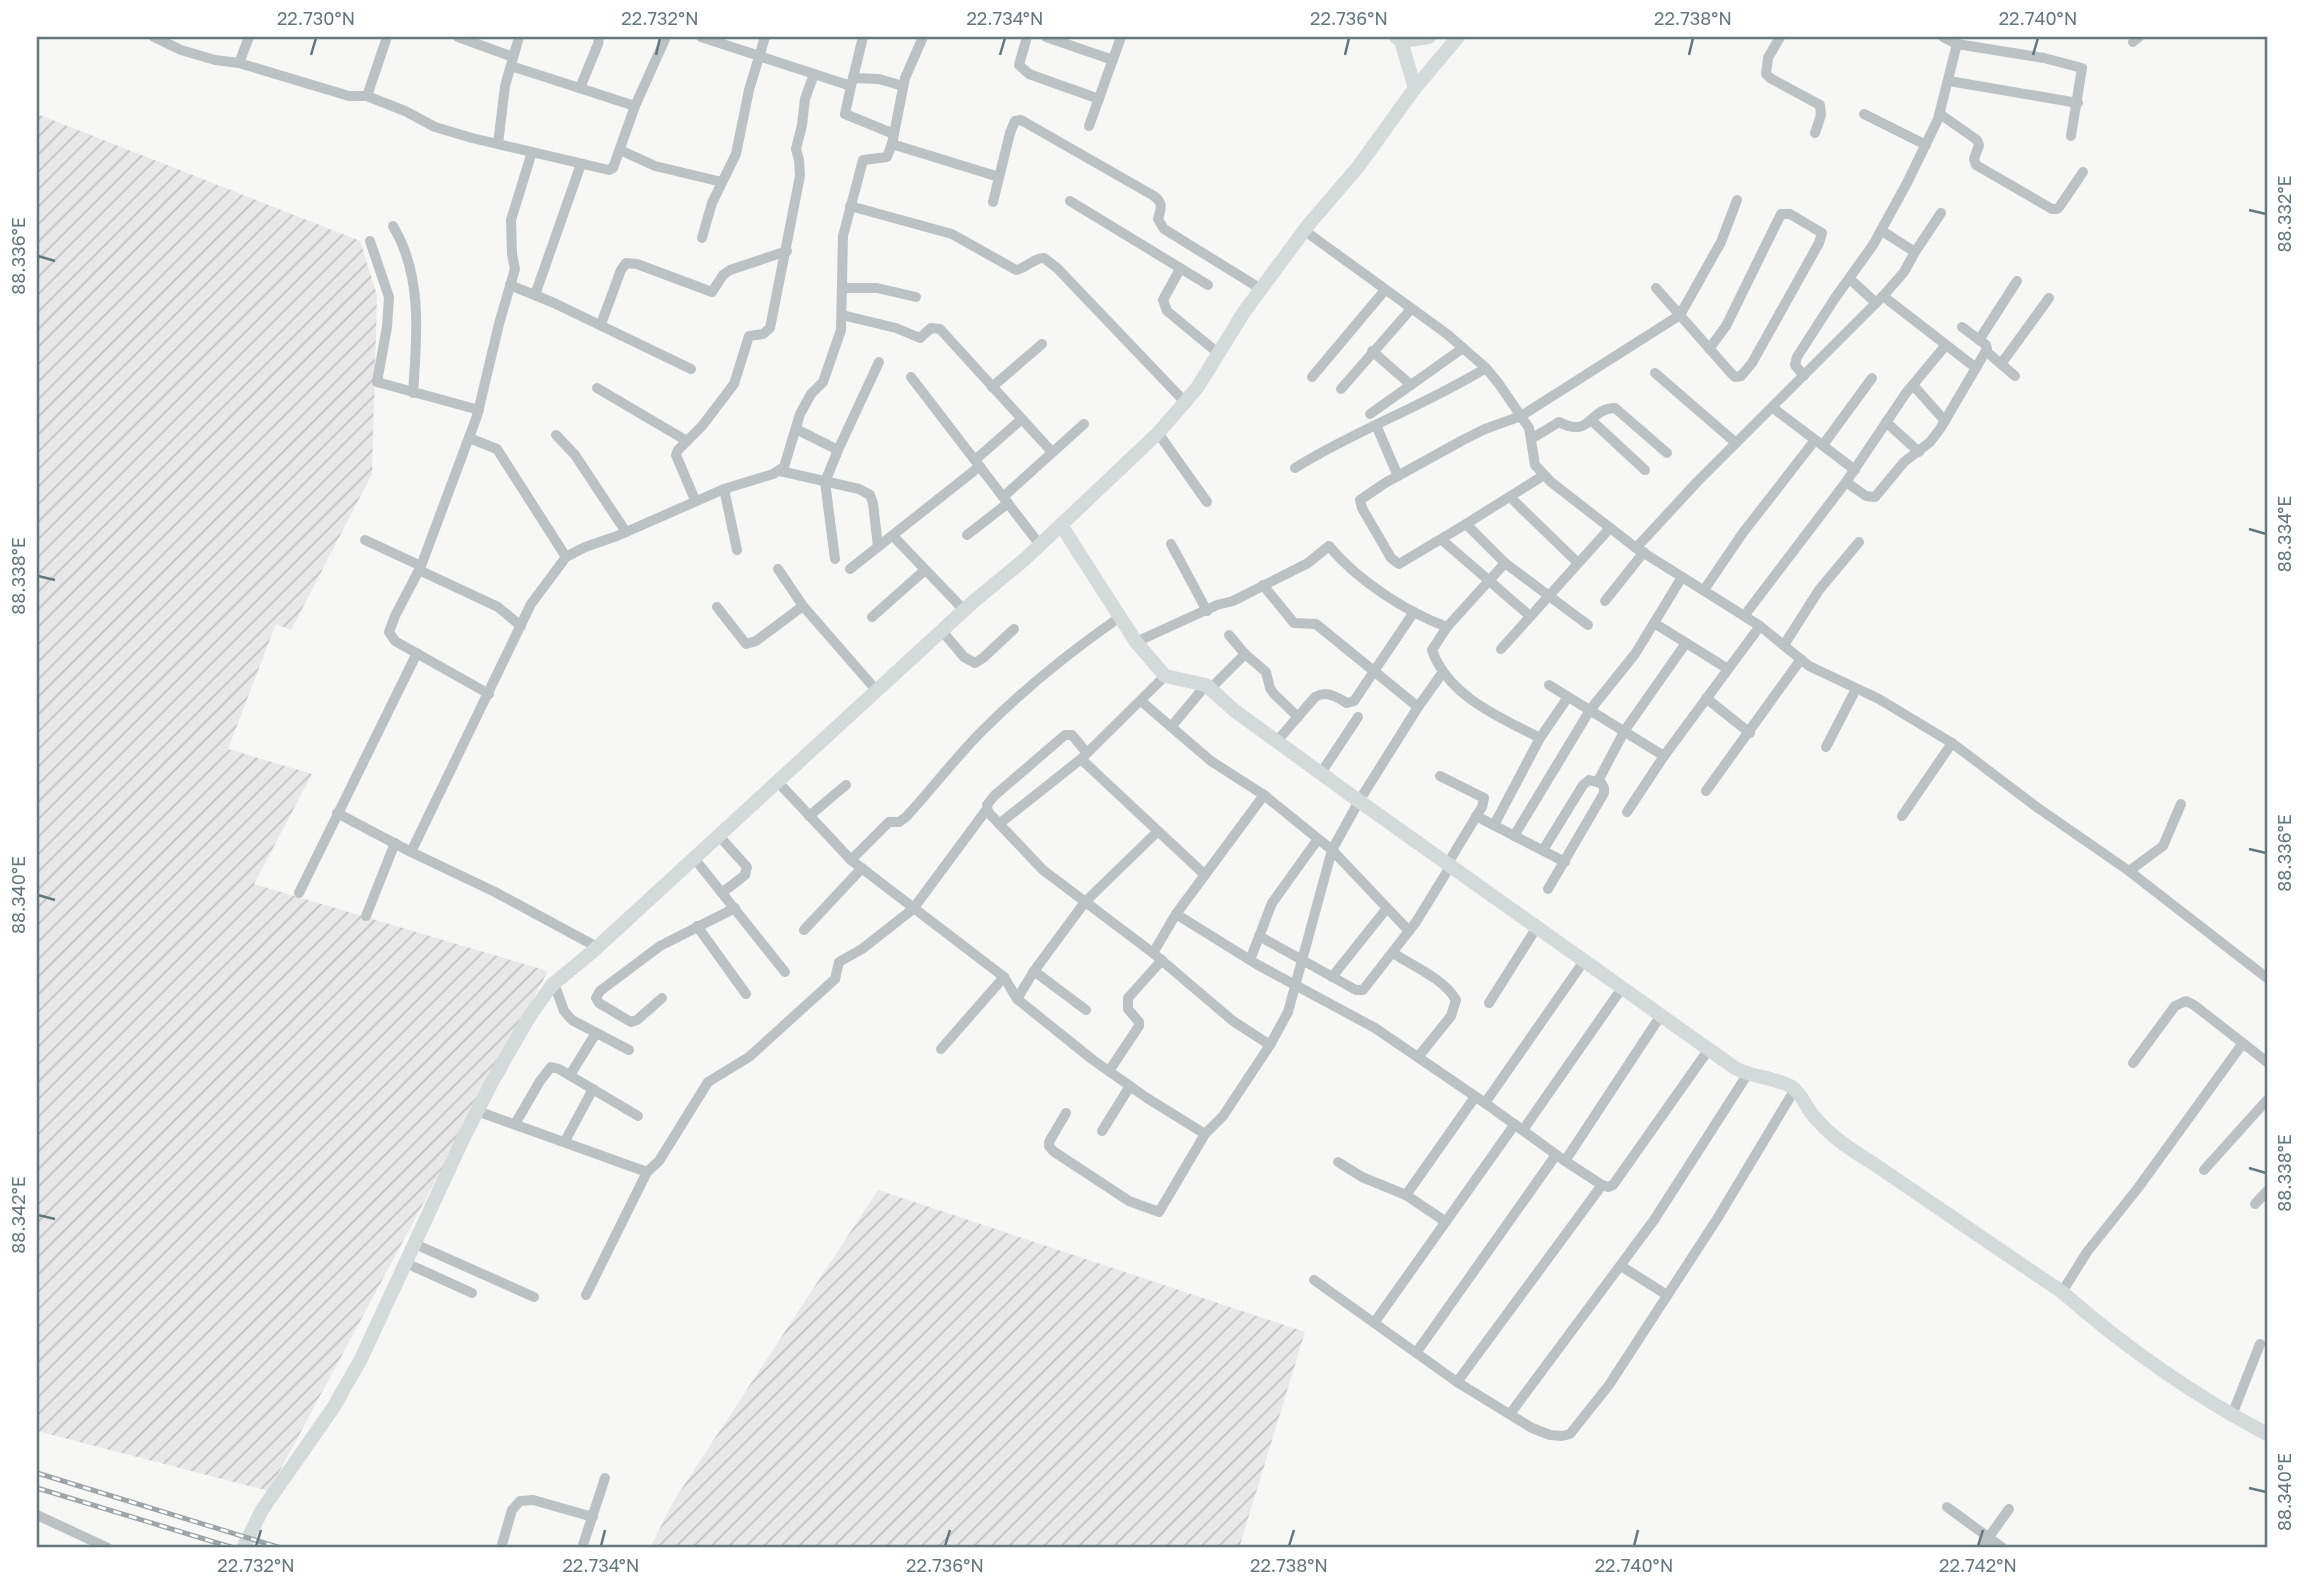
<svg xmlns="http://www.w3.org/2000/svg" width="2304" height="1585" viewBox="0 0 2304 1585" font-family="'Golos Text',sans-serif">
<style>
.industrial{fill:url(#industrial-furrows)}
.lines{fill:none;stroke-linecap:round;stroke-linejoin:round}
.street{stroke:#bcc2c4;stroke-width:10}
.secondary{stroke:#d4d9da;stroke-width:14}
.rail-casing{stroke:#9da5a8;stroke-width:5}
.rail{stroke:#fff;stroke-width:2.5;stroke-dasharray:8;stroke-linecap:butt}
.ticks{fill:none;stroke:#65767c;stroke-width:2.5}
.neatline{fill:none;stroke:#65767c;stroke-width:2.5}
.ticks-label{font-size:18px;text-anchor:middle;fill:#65767c}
</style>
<defs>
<pattern id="industrial-furrows" width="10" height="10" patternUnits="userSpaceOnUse" patternTransform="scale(1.75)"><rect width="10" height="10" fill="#e8e8e8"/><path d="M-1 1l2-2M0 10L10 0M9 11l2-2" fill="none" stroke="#c0c1c1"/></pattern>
</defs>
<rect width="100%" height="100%" fill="#f7f7f5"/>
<g class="industrial">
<path d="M37 114 360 241 377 295 372 474 291 630 276 624 228 749 312 774 254 884 548 971 269 1491 37 1431Z"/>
<path d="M878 1190 1305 1332 1239 1548H650L673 1502Z"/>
</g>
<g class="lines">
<g class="street">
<path d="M154 37 181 50 215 60 239 63 349 96H367L405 111 435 127 472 138 609 170 613 168 635 106 666 37"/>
<path d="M458 37 513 57"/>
<path d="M701 37 851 86 863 37"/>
<path d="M1027 37 1019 65 1029 74 1099 99"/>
<path d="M1046 37 1113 60"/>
<path d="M1780 37 1768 58 1766 74 1770 78 1820 105 1821 115 1815 133"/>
<path d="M2133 42 2139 37"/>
<path d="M1957 44 2044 58 2082 68 2071 136"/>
<path d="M239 63 249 37"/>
<path d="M511 66 635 106"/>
<path d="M853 78 879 79 903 86"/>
<path d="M1949 81 2078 103"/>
<path d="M851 86 845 114 894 134"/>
<path d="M580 88 598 44 599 37"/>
<path d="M367 96 387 37"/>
<path d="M1864 114 1926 145"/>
<path d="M1940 114 1977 140 1979 145 1974 159 1976 165 2052 209H2057L2060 206 2083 172"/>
<path d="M1089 126 1121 37"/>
<path d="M498 144 505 86 519 37"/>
<path d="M892 144 999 177"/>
<path d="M620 150 655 166 722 182"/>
<path d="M1070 201 1208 285"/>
<path d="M993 202 1010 133 1015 121 1021 120 1154 196C1164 204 1161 208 1158 219L1164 229 1261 289"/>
<path d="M850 206 952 234 1016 270C1027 268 1033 258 1044 258L1057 268 1185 402"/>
<path d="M393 226C423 276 417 337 413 393"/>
<path d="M1305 231 1447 334 1486 368 1499 384 1529 428 1535 465 1551 482 1636 548 1760 626 1809 666 1879 699 1952 743 2038 808 2129 871 2267 978"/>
<path d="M1882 231 1915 252 1941 213"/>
<path d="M702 238 712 203 736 154 749 90 765 37"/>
<path d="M370 241 389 297 387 327 377 382 479 410"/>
<path d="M1180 269 1163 300 1167 311 1218 353"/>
<path d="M1850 279 1876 303"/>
<path d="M510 285 554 303 691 369"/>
<path d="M842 288H877L916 297"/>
<path d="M1656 288 1730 372 1735 377 1741 376 1752 363 1819 243 1822 233 1790 214H1781L1726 326 1709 349"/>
<path d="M535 295 581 164"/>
<path d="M1883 296 1976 368"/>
<path d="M842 315 896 328 920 338 931 328 940 329 1052 452"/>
<path d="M601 324 621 270 626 263 637 264 712 292 723 275 730 270 787 251"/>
<path d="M1979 340 2017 281"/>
<path d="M1372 351 1411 385"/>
<path d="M1987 352 2015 376"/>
<path d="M2001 364 2049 298"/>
<path d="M1655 373 1736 443"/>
<path d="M1804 376 1795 365 1797 357 1835 298 1873 245 1907 183 1938 119 1957 44 1943 37"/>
<path d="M911 377 1040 545"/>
<path d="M1312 377 1385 290"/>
<path d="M1913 385 1945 421"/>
<path d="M992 387 1042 344"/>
<path d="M597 388 687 441"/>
<path d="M1341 389 1411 309"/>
<path d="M1773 408 1855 470"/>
<path d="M1370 414 1463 348"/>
<path d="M1591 420 1645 470"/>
<path d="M1886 422 1919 452"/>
<path d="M1376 425 1398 476"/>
<path d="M796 429 838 450 879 362"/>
<path d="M1158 433 1207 502"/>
<path d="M556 435 575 455 626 532"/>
<path d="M469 438 497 449 566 557"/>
<path d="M1531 439 1559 422C1591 439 1589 408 1615 408L1667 453"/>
<path d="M1823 445 1872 378"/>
<path d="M975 460 1022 419"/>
<path d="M1295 468C1356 430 1424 406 1486 368"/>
<path d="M780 471 859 489 870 495 873 503 878 547"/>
<path d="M1846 482 1866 496 1875 497 1904 462 1930 442 1940 429 1987 349 1986 345 1962 327"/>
<path d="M724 489 737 550"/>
<path d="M1003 497 1084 424"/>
<path d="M1511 498 1578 563"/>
<path d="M695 500 676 455 678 450 702 426 734 384 749 336 763 334 770 328 800 176 799 160 796 149 802 125 805 99 814 74"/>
<path d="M1466 524 1399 564 1391 558 1362 508 1360 500 1385 483 1463 440 1485 429 1521 416 1680 315 1721 242 1737 200"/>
<path d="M967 535 1008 503"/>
<path d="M893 536 964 610"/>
<path d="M365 540 421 566"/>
<path d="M1442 540 1530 616"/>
<path d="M1171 544 1207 611"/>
<path d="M1636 548 1698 481 1883 296 1904 272 1915 252"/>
<path d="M835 559 825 482 838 450"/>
<path d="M1505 563 1588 625"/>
<path d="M778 569 803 606 877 691"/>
<path d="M850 569 980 466"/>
<path d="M419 570 498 607 521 626"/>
<path d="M1263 585 1294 623 1316 624 1418 707"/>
<path d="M1704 590 1742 534 1815 440"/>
<path d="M1605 601 1644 552"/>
<path d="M717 607 746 644 756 641 803 606"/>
<path d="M1744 616 1846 482 1906 393 1946 345"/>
<path d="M872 617 925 570"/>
<path d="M1654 623 1728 669"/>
<path d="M942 631 964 657 975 663 983 658 1014 629"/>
<path d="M1229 635 1245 654 1266 672 1270 688 1274 694 1298 717"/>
<path d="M1136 642 1217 605 1233 601 1308 563 1329 546C1357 580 1406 612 1447 627"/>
<path d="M1784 645 1819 590 1859 542"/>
<path d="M1501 649 1610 528"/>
<path d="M1549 685 1664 756"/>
<path d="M1210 689 1245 654"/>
<path d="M489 694 395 641 389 632 395 616 421 566 477 416 499 324 515 269 512 254 511 220 532 152"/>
<path d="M1706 698 1750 733"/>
<path d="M1141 701 1211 761 1264 795 1332 850 1409 931"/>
<path d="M1171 727 1206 685"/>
<path d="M1540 738C1499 717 1448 696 1432 650L1447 627 1505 563 1466 524 1544 475"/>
<path d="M1277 741 1315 697C1327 690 1336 697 1347 703L1354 701 1414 612"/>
<path d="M1826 747 1856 689"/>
<path d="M1087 753 1072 735H1065L994 796 987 805 988 812 1043 870 1153 953 1233 1021 1270 1045 1223 1116 1205 1134"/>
<path d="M1083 757 1165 676"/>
<path d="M1321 773 1358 717"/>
<path d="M1440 776 1484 798 1482 807 1448 863"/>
<path d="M777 781 851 860 1004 977 1017 999 1093 1060 1147 1098 1205 1134 1159 1212 1129 1201 1053 1151 1049 1146V1142L1066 1113"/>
<path d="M1706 791 1801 659"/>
<path d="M1627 812 1664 756 1760 626"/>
<path d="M337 813 411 852"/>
<path d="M809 816 846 785"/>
<path d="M1476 816 1565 862"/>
<path d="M1902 816 1952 743"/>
<path d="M999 824 1081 759 1205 875"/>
<path d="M1494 825 1540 738 1568 697"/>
<path d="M719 836 747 867 745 875 723 892"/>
<path d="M1514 836 1590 710 1635 654 1682 577"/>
<path d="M1543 850 1583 785 1589 780 1600 783"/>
<path d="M694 858 785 972"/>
<path d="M851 860 889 822H899L906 817C932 789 955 758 982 731 1024 689 1071 651 1120 617"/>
<path d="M2129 871 2163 846 2181 804"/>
<path d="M1548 889 1604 793V788L1599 779 1625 730 1686 643"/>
<path d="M299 893 417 653"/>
<path d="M1176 914 1258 965 1375 1028 1485 1103"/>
<path d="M366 916 395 843"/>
<path d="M697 926 746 994"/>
<path d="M804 930 862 868"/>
<path d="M1259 936 1356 990H1363L1416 922 1451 865"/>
<path d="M597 947 495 892 411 852 531 604 566 557 585 547 617 536 724 489 773 474 784 467 800 414 811 394 823 382 841 330 843 236 863 160 887 157 892 144 905 78 923 37"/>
<path d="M1153 953 1176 914 1264 795"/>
<path d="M1393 953C1413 966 1444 979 1456 1000L1451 1016 1418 1057"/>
<path d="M1250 960 1272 903 1318 839"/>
<path d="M1584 961 1485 1103 1565 1161 1602 1185 1608 1187 1613 1185 1709 1049"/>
<path d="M1034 971 1086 1010"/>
<path d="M1332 977 1387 908"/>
<path d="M554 983 564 1011 572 1020 629 1050"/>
<path d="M662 998 637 1020 631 1022 599 1003 596 998 600 991 660 946 735 908"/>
<path d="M1017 999 1034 971 1085 902 1157 832"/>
<path d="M1489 1003 1537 927"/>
<path d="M1270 1045 1288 1012 1332 850 1359 801 1418 707 1443 672"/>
<path d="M941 1049 1004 977"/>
<path d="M2133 1063 2175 1006 2186 1001 2194 1005 2267 1062"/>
<path d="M1109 1071 1139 1026V1022L1128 1009V998L1162 960"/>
<path d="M570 1075 596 1033"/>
<path d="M477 1111 647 1172 659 1161 708 1082 749 1057 835 979 839 962 862 949 913 909 987 809"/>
<path d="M515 1124 540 1081 551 1067 559 1069 638 1116"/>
<path d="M1523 1130 1622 988"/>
<path d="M1102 1131 1130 1086"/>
<path d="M565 1141 593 1089"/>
<path d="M1565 1161 1661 1015"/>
<path d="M1338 1162 1362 1177 1406 1195 1446 1222"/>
<path d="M2204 1170 2267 1100"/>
<path d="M1406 1195 1475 1097"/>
<path d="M2255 1204 2267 1191"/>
<path d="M415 1244 534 1297"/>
<path d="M406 1263 472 1293"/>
<path d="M1621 1266 1667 1295"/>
<path d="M1314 1280 1457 1382 1532 1428 1550 1435 1562 1436 1570 1434 1609 1385 1717 1219 1795 1089"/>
<path d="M2062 1292 2087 1252 2138 1188 2243 1043"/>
<path d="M586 1295 647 1172"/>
<path d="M1374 1323 1515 1124"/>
<path d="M1416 1353 1556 1155"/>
<path d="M1457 1382 1602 1185"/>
<path d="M1510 1414 1654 1220 1747 1075"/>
<path d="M2232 1415 2260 1344"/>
<path d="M1947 1507 2003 1548"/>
<path d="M37 1515 108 1548"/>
<path d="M501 1548 512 1510 520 1501 533 1500 593 1517"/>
<path d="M582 1548 605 1478"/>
<path d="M1981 1548 2009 1509"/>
</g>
<g class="secondary">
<path d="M1396 37 1401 41 1429 37"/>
<path d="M1401 41 1415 88"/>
<path d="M1061 525 1136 642 1165 676 1206 685 1235 711 1359 801 1735 1068C1753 1078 1775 1077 1792 1087 1801 1093 1805 1105 1812 1114 1829 1135 1848 1148 1871 1162L2062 1292C2125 1347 2193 1395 2267 1434"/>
<path d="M243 1548 262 1510 333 1408 361 1359 463 1139 492 1082 529 1017 552 985 592 952 973 602 1025 559 1158 433 1185 402 1197 388 1244 312 1261 289 1309 224 1358 167 1415 88 1458 37"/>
</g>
<g class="rail-casing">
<g id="rail">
<path d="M37 1473 281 1548"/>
<path d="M37 1488 234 1548"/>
</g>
</g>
<use href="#rail" class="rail"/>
</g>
<path class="ticks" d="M311 55 316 38M656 55 660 38M1000 55 1005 38M1345 55 1349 38M1689 55 1693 38M2033 55 2038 38M2249 210 2266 214M38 256 55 261M2249 529 2266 534M38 576 55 580M2249 849 2266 853M38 895 55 900M2249 1168 2266 1173M38 1215 55 1219M2249 1488 2266 1492M256 1546 261 1530M601 1546 605 1530M945 1546 950 1530M1289 1546 1294 1530M1634 1546 1638 1530M1978 1546 1983 1530"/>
<rect width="2304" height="1585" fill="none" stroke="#ffffff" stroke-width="77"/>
<rect x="38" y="38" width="2228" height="1508" class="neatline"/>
<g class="ticks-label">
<text x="316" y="25">22.730°N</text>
<text x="660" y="25">22.732°N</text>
<text x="1005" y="25">22.734°N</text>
<text x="1349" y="25">22.736°N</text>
<text x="1693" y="25">22.738°N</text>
<text x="2038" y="25">22.740°N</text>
<text transform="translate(2285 214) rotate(-90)" y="6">88.332°E</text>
<text transform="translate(19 256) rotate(-90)" y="6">88.336°E</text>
<text transform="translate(2285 534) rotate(-90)" y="6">88.334°E</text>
<text transform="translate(19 576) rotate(-90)" y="6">88.338°E</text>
<text transform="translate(2285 853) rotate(-90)" y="6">88.336°E</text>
<text transform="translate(19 895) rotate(-90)" y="6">88.340°E</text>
<text transform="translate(2285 1173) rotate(-90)" y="6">88.338°E</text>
<text transform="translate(19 1215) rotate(-90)" y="6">88.342°E</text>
<text transform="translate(2285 1492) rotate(-90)" y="6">88.340°E</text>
<text x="256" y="1572">22.732°N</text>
<text x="601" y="1572">22.734°N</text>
<text x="945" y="1572">22.736°N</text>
<text x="1289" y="1572">22.738°N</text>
<text x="1634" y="1572">22.740°N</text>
<text x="1978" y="1572">22.742°N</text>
</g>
</svg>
